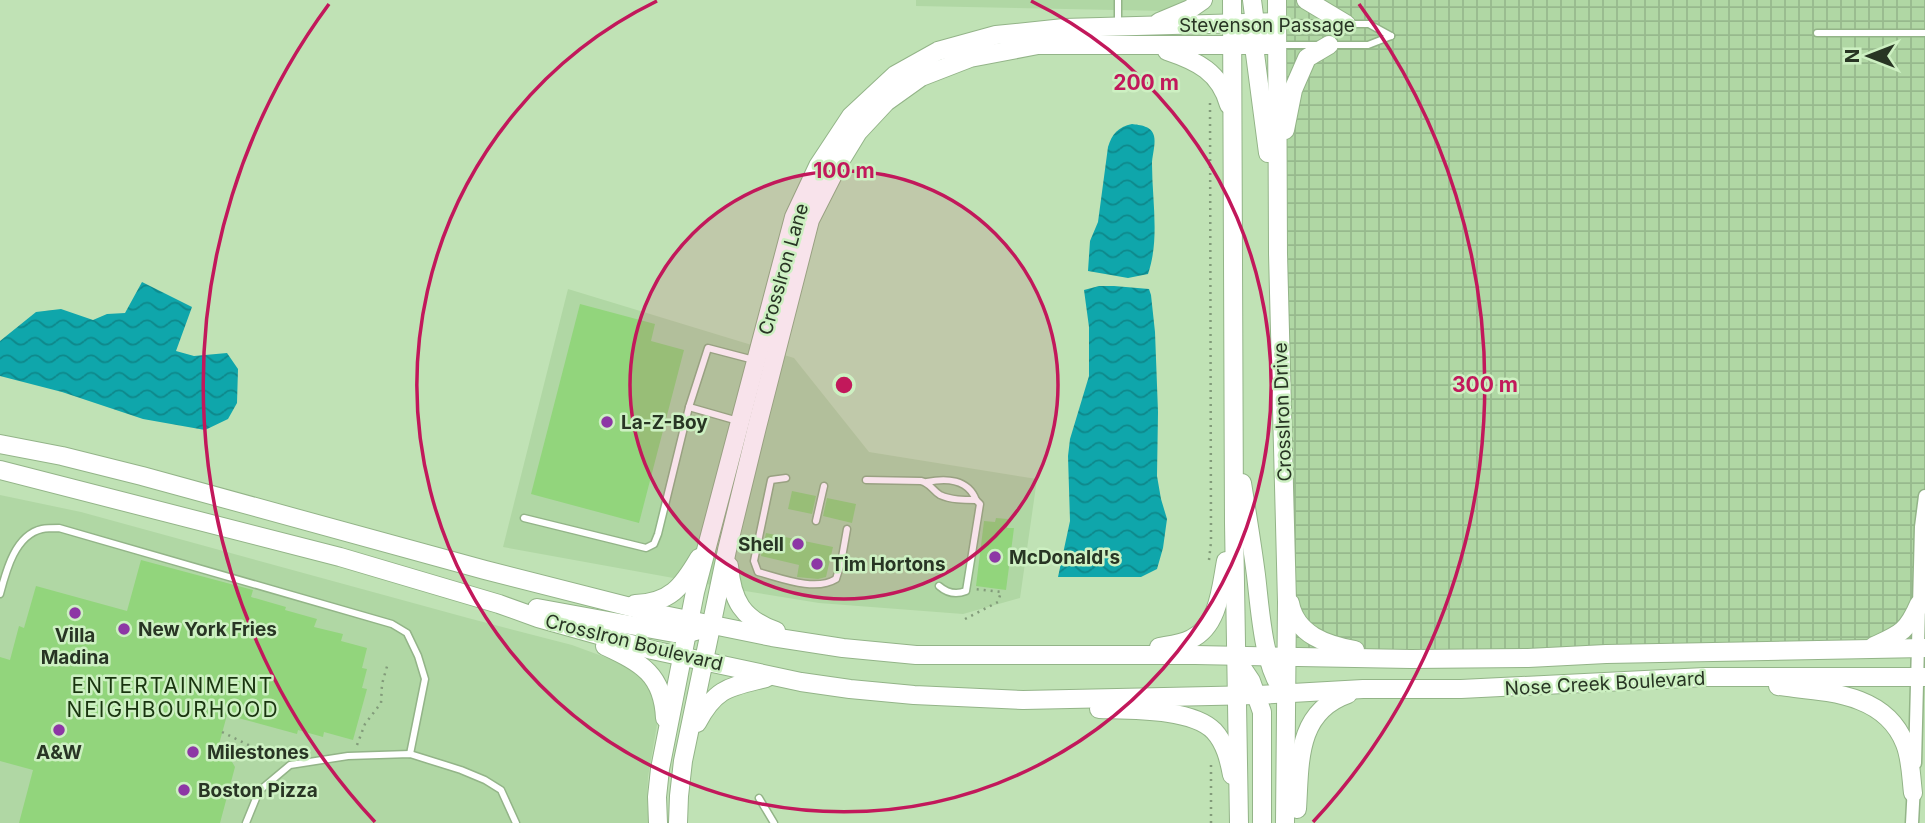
<svg xmlns="http://www.w3.org/2000/svg" width="1925" height="823" viewBox="0 0 1925 823" font-family="Inter,sans-serif">
<style>
.built{fill:#b0d7a4}
.industrial{fill:url(#industrial-grid)}
.water{fill:url(#water-waves)}
.building{fill:#92d57c}
.lines{fill:none;stroke-linecap:round;stroke-linejoin:round}
.lane-casing{stroke:#93b488;stroke-width:9}
.street-casing{stroke:#93b488;stroke-width:15}
.secondary-casing{stroke:#93b488;stroke-width:20}
.path{stroke:#829b7a;stroke-width:2.5;stroke-dasharray:2 5;stroke-linecap:butt}
.lane{stroke:#fff;stroke-width:6}
.street{stroke:#fff;stroke-width:12}
.secondary{stroke:#fff;stroke-width:18}
.ring{fill:none;stroke:#c2185b;stroke-width:3.5}
.poi-dot{fill:#8d37a5;stroke:#cdf0c2;stroke-width:2.5}
.labels{text-anchor:middle;stroke-width:5;stroke-linejoin:round;paint-order:stroke}
.street-label{font-size:19px;fill:#283524;stroke:#cdf0c2}
.poi-label{font-size:19px;font-weight:bold;fill:#283524;stroke:#cdf0c2;text-anchor:start}
.neighbourhood-label{font-size:21px;letter-spacing:2px;fill:#19340f;stroke:#cdf0c2}
.centre{fill:#c2185b;stroke:#cdf0c2;stroke-width:3.5}
.ring-label{font-size:21px;text-anchor:middle;font-weight:bold;fill:#c2185b;stroke:#cdf0c2;stroke-width:5;stroke-linejoin:round;paint-order:stroke}
</style>
<defs>
<pattern id="industrial-grid" width="8" height="8" patternUnits="userSpaceOnUse" patternTransform="scale(1.75)"><rect width="8" height="8" fill="#b0d7a4"/><path d="M0 4h8M4 0v8" fill="none" stroke="#97b98d"/></pattern>
<pattern id="water-waves" width="16" height="10" patternUnits="userSpaceOnUse" patternTransform="scale(1.75)"><rect width="16" height="10" fill="#0fa6ab"/><path d="M0 5q4-4 8 0t8 0" fill="none" stroke="#0e888b"/></pattern>
</defs>
<rect width="100%" height="100%" fill="#c0e2b5"/>
<g class="built">
<path d="M916 0H1188L1165 11 916 6Z"/>
<path d="M568 289 794 358 869 452 1037 479 1020 598 963 614 819 603 745 591 503 547Z"/>
<path d="M0 495 81 512 468 618 572 645 621 663 650 683 658 719 648 777 647 802 649 823H0Z"/>
</g>
<path class="industrial" d="M1277 0H1925V648L1286 657Z"/>
<g class="water">
<path d="M1132 124C1140 125 1152 126 1154 136 1156 144 1152 156 1152 164 1152 200 1160 239 1148 274L1128 278 1088 271 1090 241 1098 222 1108 147C1112 134 1118 127 1132 124Z"/>
<path d="M142 282 192 307 176 351 194 356 227 353 238 369 237 403 228 419 205 430 143 419 62 392 0 376V341L36 312 61 309 93 320 107 314 125 313Z"/>
<path d="M1099 286H1114L1149 289 1151 295 1155 332 1158 412 1157 476 1161 499 1167 519 1163 548 1157 569 1141 577H1058L1070 521 1068 456 1070 439 1089 376V327L1084 290Z"/>
</g>
<g class="building">
<path d="M580 304 655 324 651 341 684 350 639 523 531 494Z"/>
<path d="M792 491 816 496 812 514 788 509Z"/>
<path d="M827 498 856 504 852 523 823 516Z"/>
<path d="M996 518 1008 519 1007 528H1014L1006 590 976 586 984 521 995 522Z"/>
<path d="M766 533 833 547 826 577 818 579 797 577 799 565 761 556Z"/>
<path d="M141 560 253 590 251 597 286 607 285 610 317 619 314 627 343 634 341 641 367 648 362 668 367 669 362 688 367 689 353 740 324 732 323 737 298 730 297 734 227 715 218 748 225 750 235 767 220 823H19L33 770 0 761V657L10 660 19 626 24 628 36 586 127 611Z"/>
</g>
<g class="lines">
<g class="lane-casing">
<g id="lane">
<path d="M1118 0V26"/>
<path d="M1280 23 1336 24"/>
<path d="M1347 24H1369L1391 36"/>
<path d="M1817 33H1925"/>
<path d="M1279 45H1317"/>
<path d="M1331 45H1368L1391 36"/>
<path d="M689 407 738 421"/>
<path d="M786 478 771 480 754 561 758 572C781 578 815 592 836 579L841 563 847 529"/>
<path d="M866 480 921 481C930 483 932 490 940 495 951 500 964 500 976 500L980 504 966 591C956 595 947 593 939 586"/>
<path d="M927 482C946 478 968 479 976 500"/>
<path d="M524 518 646 548 654 544 658 534 689 407 708 348 754 360"/>
<path d="M816 521 824 486"/>
<path d="M0 594C6 571 15 535 42 529 47 528 54 528 59 528L392 624 407 633 418 656 425 679 410 754"/>
<path d="M759 798 774 823"/>
<path d="M246 823 259 791 290 765 348 756 410 754 461 770 485 780 501 790 516 823"/>
</g>
</g>
<g class="street-casing">
<g id="street">
<path d="M1915 763 1921 527 1925 496"/>
<path d="M1912 823 1914 785"/>
</g>
</g>
<g class="secondary-casing">
<g id="secondary">
<path d="M1232 0 1234 523 1239 823"/>
<path d="M1252 0 1255 23 1262 31"/>
<path d="M1277 0 1278 254 1287 602 1285 823"/>
<path d="M1306 0 1346 24"/>
<path d="M1159 22 1190 9 1203 0"/>
<path d="M1249 36 1254 46 1268 153"/>
<path d="M1167 51C1197 61 1220 72 1229 105"/>
<path d="M1285 130 1293 90 1307 58 1329 45"/>
<path d="M0 444 62 456 142 476 485 570 654 613 772 637 843 648 916 655H1195L1411 659 1528 658 1606 654 1925 648"/>
<path d="M0 470 340 557 499 604 538 618 652 650 801 682 850 689 914 695 1023 700 1258 695 1363 689H1461L1705 677H1925"/>
<path d="M1242 483C1247 514 1252 544 1256 575 1260 608 1263 665 1283 691"/>
<path d="M729 566C732 600 742 619 776 631"/>
<path d="M1290 603C1296 635 1327 645 1355 650"/>
<path d="M635 604C670 603 682 587 699 558"/>
<path d="M537 608 674 633H688L699 630"/>
<path d="M605 646C642 663 663 675 665 718"/>
<path d="M1874 646C1900 634 1907 632 1919 604"/>
<path d="M1159 647C1170 645 1181 644 1191 639 1219 626 1221 587 1226 561"/>
<path d="M1235 657 1251 681 1262 712V823"/>
<path d="M1778 686C1825 692 1885 692 1905 744 1911 759 1911 777 1913 793"/>
<path d="M1099 709C1129 710 1192 708 1214 731 1225 743 1229 759 1232 775"/>
<path d="M697 723C716 687 730 687 766 678"/>
<path d="M1297 809C1300 763 1296 712 1348 694"/>
<path d="M658 823 657 797 660 769 695 592 794 217 818 166 851 116 895 75 938 51 996 35 1064 28 1277 22"/>
<path d="M678 823 679 796 683 761 727 550 757 427 810 220 839 163 858 132 886 102 921 77 970 58 1038 45H1277"/>
</g>
</g>
<g class="path">
<path d="M1209 560 1211 542 1210 101"/>
<path d="M965 619 998 602 1001 592 975 589"/>
<path d="M222 732 279 760"/>
<path d="M357 745 365 724 381 703 382 684 388 663"/>
<path d="M1211 823V760"/>
</g>
<use href="#lane" class="lane"/>
<use href="#street" class="street"/>
<use href="#secondary" class="secondary"/>
</g>
<circle cx="844" cy="385" r="214" fill="#c2185b" fill-opacity=".12"/>
<g class="ring">
<circle cx="844" cy="385" r="214"/>
<path d="M1031 1A427 427 0 1 1 657 1"/>
<path d="M375 822A641 641 0 0 1 329 4M1359 4A641 641 0 0 1 1313 822"/>
</g>
<g class="poi-dot">
<circle cx="607" cy="422" r="7"/>
<circle cx="798" cy="544" r="7"/>
<circle cx="995" cy="557" r="7"/>
<circle cx="817" cy="564" r="7"/>
<circle cx="75" cy="613" r="7"/>
<circle cx="124" cy="629" r="7"/>
<circle cx="59" cy="730" r="7"/>
<circle cx="193" cy="752" r="7"/>
<circle cx="184" cy="790" r="7"/>
</g>
<g class="labels">
<g class="street-label">
<text x="1267" y="32">Stevenson Passage</text>
<text transform="translate(783 269) rotate(-74)" y="7">CrossIron Lane</text>
<text transform="translate(1282 412) rotate(-92)" y="7">CrossIron Drive</text>
<text transform="translate(634 642) rotate(14)" y="7">CrossIron Boulevard</text>
<text transform="translate(1605 683) rotate(-3)" y="7">Nose Creek Boulevard</text>
</g>
<g class="poi-label">
<text x="621" y="429">La-Z-Boy</text>
<text x="784" y="551" text-anchor="end">Shell</text>
<text x="1009" y="564">McDonald's</text>
<text x="831" y="571">Tim Hortons</text>
<text x="138" y="636">New York Fries</text>
<text x="75" y="642" text-anchor="middle">Villa<tspan x="75" dy="22">Madina</tspan></text>
<text x="59" y="759" text-anchor="middle">A&amp;W</text>
<text x="207" y="759">Milestones</text>
<text x="198" y="797">Boston Pizza</text>
</g>
<g class="neighbourhood-label">
<text x="173" y="693">ENTERTAINMENT<tspan x="173" dy="24">NEIGHBOURHOOD</tspan></text>
</g>
</g>
<circle cx="844" cy="385" r="10" class="centre"/>
<g class="ring-label">
<text x="1146" y="90">200 m</text>
<text x="844" y="178">100 m</text>
<text x="1485" y="392">300 m</text>
</g>
<g transform="translate(1869 56) rotate(270)" stroke="#cdf0c2" stroke-width="5" paint-order="stroke">
<path d="M0-5L12 26L0 18L-12 26Z" fill="#283524"/>
<text y="-10" font-size="19" font-weight="bold" text-anchor="middle" fill="#283524">N</text>
</g>
</svg>
